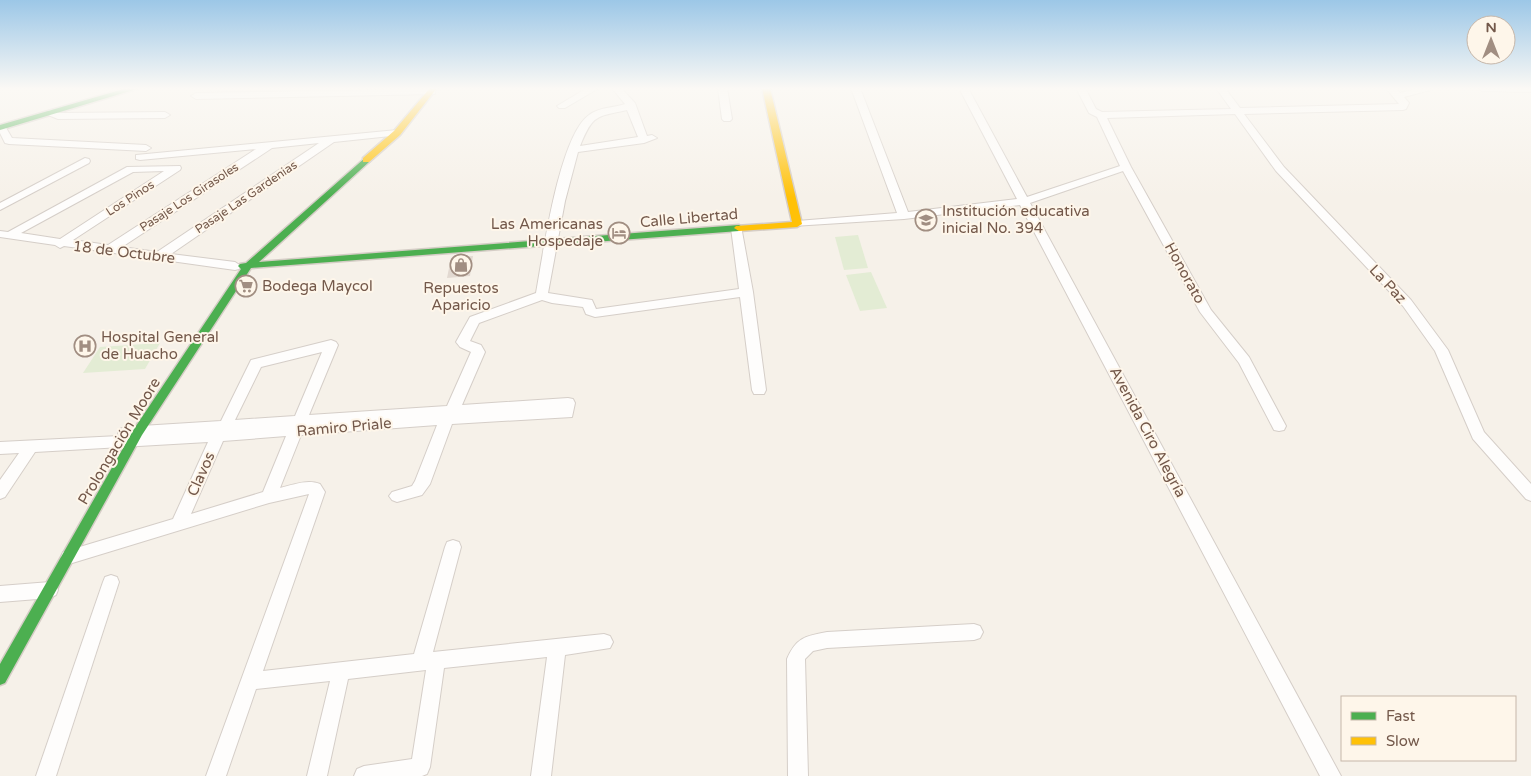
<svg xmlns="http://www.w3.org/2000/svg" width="1531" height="776" viewBox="0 0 1531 776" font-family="'Varela Round',sans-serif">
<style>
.green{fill:#e3ecd4}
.building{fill:#e2d9d1}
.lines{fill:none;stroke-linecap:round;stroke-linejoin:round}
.street-casing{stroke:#d5cec8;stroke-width:2}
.fast-casing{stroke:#d5cdc6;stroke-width:3}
.slow-casing{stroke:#d5cdc6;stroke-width:3}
.street{fill:#fefdfc;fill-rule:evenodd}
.fast{fill:#4caf50;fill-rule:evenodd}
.slow{fill:#ffc107;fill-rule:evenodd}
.labels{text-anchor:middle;stroke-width:4;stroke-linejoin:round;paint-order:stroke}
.far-street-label{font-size:12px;fill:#73584a;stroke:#fef6ea}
.poi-label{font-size:15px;fill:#73584a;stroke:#fef6ea;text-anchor:start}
.street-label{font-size:15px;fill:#73584a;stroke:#fef6ea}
</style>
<rect width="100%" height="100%" fill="#f6f1e9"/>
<g class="green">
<path d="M858 235 868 268 844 270 835 237Z"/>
<path d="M871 272 887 308 860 311 846 275Z"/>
<path d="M160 343 145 369 83 373 100 347Z"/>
</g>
<path class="building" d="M473 256 470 276 447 278 451 258Z"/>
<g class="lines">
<g class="street-casing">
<g id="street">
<path d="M587 88H599L565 108H559L557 106Z"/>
<path d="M612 88H621L635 103 647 136 652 135 657 138 644 143 578 152 565 201 548 293 592 300 596 309 739 289 731 228 733 226H741L753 292 766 390 764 394H754L752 390 740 297 595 317 586 314 583 307 552 303 542 300 479 323 470 341 481 345 485 352 462 405 568 398 573 399 575 403 572 417 452 424 430 484 422 495 397 502 392 500 389 496 392 492 412 486 415 481 437 425 301 435 280 488C293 485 307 479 320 484L325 492 263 671 414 654 445 547 447 542 453 540 459 542 461 547 433 652 604 634 610 636 613 642 610 648 565 655 551 776H531L547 657 444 668 430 767 427 774 422 776H354L357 769 364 766 412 759 426 670 348 679 327 776H307L330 681 256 689 226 776H206L309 494 269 503 69 564 63 562 61 557 63 552 173 519 208 442 35 452 5 497 0 499V480L19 453 0 454V442L119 436 118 433 120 429 125 427 221 421 251 360 331 340 336 342 338 345 309 415 447 406 471 352 460 347 456 342 470 317 536 293C543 255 559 136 589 115 599 107 614 108 625 104ZM627 110 638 137 580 146C593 114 596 117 627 110ZM322 352 295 416 235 420 261 367ZM286 436 263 492 191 514 223 441Z"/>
<path d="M718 88H727L732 119 730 121H724L722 119Z"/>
<path d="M851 88H860L908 212 1017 199 959 88H968L1027 197 1120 166 1097 117 1089 113 1076 88H1085L1096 109 1102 112 1231 109 1216 88H1225L1240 108 1399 104 1386 88H1395L1400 93 1420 88H1438L1404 97 1409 103 1406 109 1403 110 1244 114 1284 167 1411 300 1448 350 1484 432 1531 484V501L1526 499 1473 439 1435 351 1403 306 1276 171 1235 114 1107 118 1131 167 1211 310 1249 357 1286 426 1284 430 1279 431 1274 430 1239 363 1200 312 1123 171 1030 203 1341 776H1320L1020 205 904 219 793 226 791 224 797 221 897 213Z"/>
<path d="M1478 88H1531V92L1482 91Z"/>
<path d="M432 89 435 90V94L196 99 191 96 196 93Z"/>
<path d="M51 110 59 113 165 112 170 115 165 118 58 119 48 115V111Z"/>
<path d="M0 126H5L12 138 146 145 151 148 146 151 9 144 5 143 0 133Z"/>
<path d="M397 130 400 131V135L334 142 171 254 235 262 241 266 239 269 235 270 64 246 60 248 55 245 0 237V231L8 232 127 167 180 166 181 168 180 170 73 240 108 245 256 149 140 160 136 159V155ZM319 143 157 252 122 247 272 148ZM164 171 60 239 21 233 133 172Z"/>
<path d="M85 158 89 159 90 161 89 163 0 210V203Z"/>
<path d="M111 575 117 577 119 582 56 776H36L103 582 105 577Z"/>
<path d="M50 582 56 585 58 590 56 595 50 598 0 602V586Z"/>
<path d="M974 624 980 626 983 632 980 638 974 640 827 648 813 651 805 659 808 776H788L787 659C796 638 805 636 827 632Z"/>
</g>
</g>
<g class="fast-casing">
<g id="fast">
<path d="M127 88H140L0 130V125Z"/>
<path d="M366 157 369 158V162L259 262 739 225 744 228 739 231 251 268 142 435 5 683 0 685V664L134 429 241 269 238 266 240 264 246 263Z"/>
</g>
</g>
<g class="slow-casing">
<g id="slow">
<path d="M430 88H437L400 135 369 162H363V158L394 131Z"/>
<path d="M762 88H770L802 224 797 227 739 231 734 228 736 226 792 222Z"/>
</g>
</g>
<use href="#street" class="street"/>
<use href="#fast" class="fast"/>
<use href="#slow" class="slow"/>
</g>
<linearGradient id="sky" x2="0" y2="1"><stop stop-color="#9cc7e7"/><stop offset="0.45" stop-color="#fbf9f5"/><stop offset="1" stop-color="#fbf9f5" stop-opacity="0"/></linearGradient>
<rect width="1531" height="197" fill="url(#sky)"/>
<defs>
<g id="school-ring" transform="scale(1.125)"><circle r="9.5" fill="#fef6ea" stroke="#a18e82" stroke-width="1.5"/><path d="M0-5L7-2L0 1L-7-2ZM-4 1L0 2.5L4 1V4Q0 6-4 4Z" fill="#a18e82"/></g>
<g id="hotel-ring" transform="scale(1.125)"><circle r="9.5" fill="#fef6ea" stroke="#a18e82" stroke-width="1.5"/><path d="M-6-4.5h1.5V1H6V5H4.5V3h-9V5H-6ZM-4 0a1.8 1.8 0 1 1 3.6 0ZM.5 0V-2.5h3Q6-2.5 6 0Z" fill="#a18e82"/></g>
<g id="shop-ring" transform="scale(1.125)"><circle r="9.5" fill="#fef6ea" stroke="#a18e82" stroke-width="1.5"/><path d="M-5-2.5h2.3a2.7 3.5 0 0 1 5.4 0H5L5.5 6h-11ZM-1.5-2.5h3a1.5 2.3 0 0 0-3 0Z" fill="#a18e82"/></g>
<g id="supermarket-ring" transform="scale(1.125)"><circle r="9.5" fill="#fef6ea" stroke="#a18e82" stroke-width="1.5"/><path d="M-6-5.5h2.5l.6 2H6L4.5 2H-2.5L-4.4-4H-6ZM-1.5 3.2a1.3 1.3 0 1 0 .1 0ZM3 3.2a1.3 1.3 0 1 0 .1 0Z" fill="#a18e82"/></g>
<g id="hospital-ring" transform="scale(1.125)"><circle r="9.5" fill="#fef6ea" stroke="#a18e82" stroke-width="1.5"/><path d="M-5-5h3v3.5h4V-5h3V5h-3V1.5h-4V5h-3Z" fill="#a18e82"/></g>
</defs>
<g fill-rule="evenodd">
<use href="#school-ring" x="926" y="220"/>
<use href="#hotel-ring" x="619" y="233"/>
<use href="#shop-ring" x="461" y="265"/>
<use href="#supermarket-ring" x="246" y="286"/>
<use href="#hospital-ring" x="85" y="346"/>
</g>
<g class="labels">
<g class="far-street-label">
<text transform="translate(189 197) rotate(-33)" y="4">Pasaje Los Girasoles</text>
<text transform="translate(246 197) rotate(-34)" y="4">Pasaje Las Gardenias</text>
<text transform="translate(130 198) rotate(-33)" y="4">Los Pinos</text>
</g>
<g class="poi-label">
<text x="942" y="216">Institución educativa<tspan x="942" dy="17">inicial No. 394</tspan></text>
<text x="603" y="229" text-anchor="end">Las Americanas<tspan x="603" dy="17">Hospedaje</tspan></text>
<text x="262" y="291">Bodega Maycol</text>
<text x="461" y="293" text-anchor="middle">Repuestos<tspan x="461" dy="17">Aparicio</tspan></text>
<text x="101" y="342">Hospital General<tspan x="101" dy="17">de Huacho</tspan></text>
</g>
<g class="street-label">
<text transform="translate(689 218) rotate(-5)" y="5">Calle Libertad</text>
<text transform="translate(124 252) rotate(7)" y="5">18 de Octubre</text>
<text transform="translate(1185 273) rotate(61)" y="5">Honorato</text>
<text transform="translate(1388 284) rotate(47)" y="5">La Paz</text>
<text transform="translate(344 427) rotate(-5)" y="5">Ramiro Priale</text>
<text transform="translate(1148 432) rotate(62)" y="5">Avenida Ciro Alegría</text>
<text transform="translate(119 441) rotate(-59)" y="5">Prolongación Moore</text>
<text transform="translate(201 474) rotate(-66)" y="5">Clavos</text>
</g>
</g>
<rect x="1341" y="696" width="175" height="65" fill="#fef6ea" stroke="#c6b7aa"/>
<rect x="1351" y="712" width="25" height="8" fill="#4caf50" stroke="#c6b7aa"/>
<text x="1386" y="721" font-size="15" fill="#73584a">Fast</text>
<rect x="1351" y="737" width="25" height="8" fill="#ffc107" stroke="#c6b7aa"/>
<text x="1386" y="746" font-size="15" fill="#73584a">Slow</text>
<g transform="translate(1491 40)"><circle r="24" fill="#fef6ea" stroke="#c6b7aa"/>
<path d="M0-4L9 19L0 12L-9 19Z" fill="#a18e82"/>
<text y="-8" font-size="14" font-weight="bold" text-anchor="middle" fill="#73584a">N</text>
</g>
</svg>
